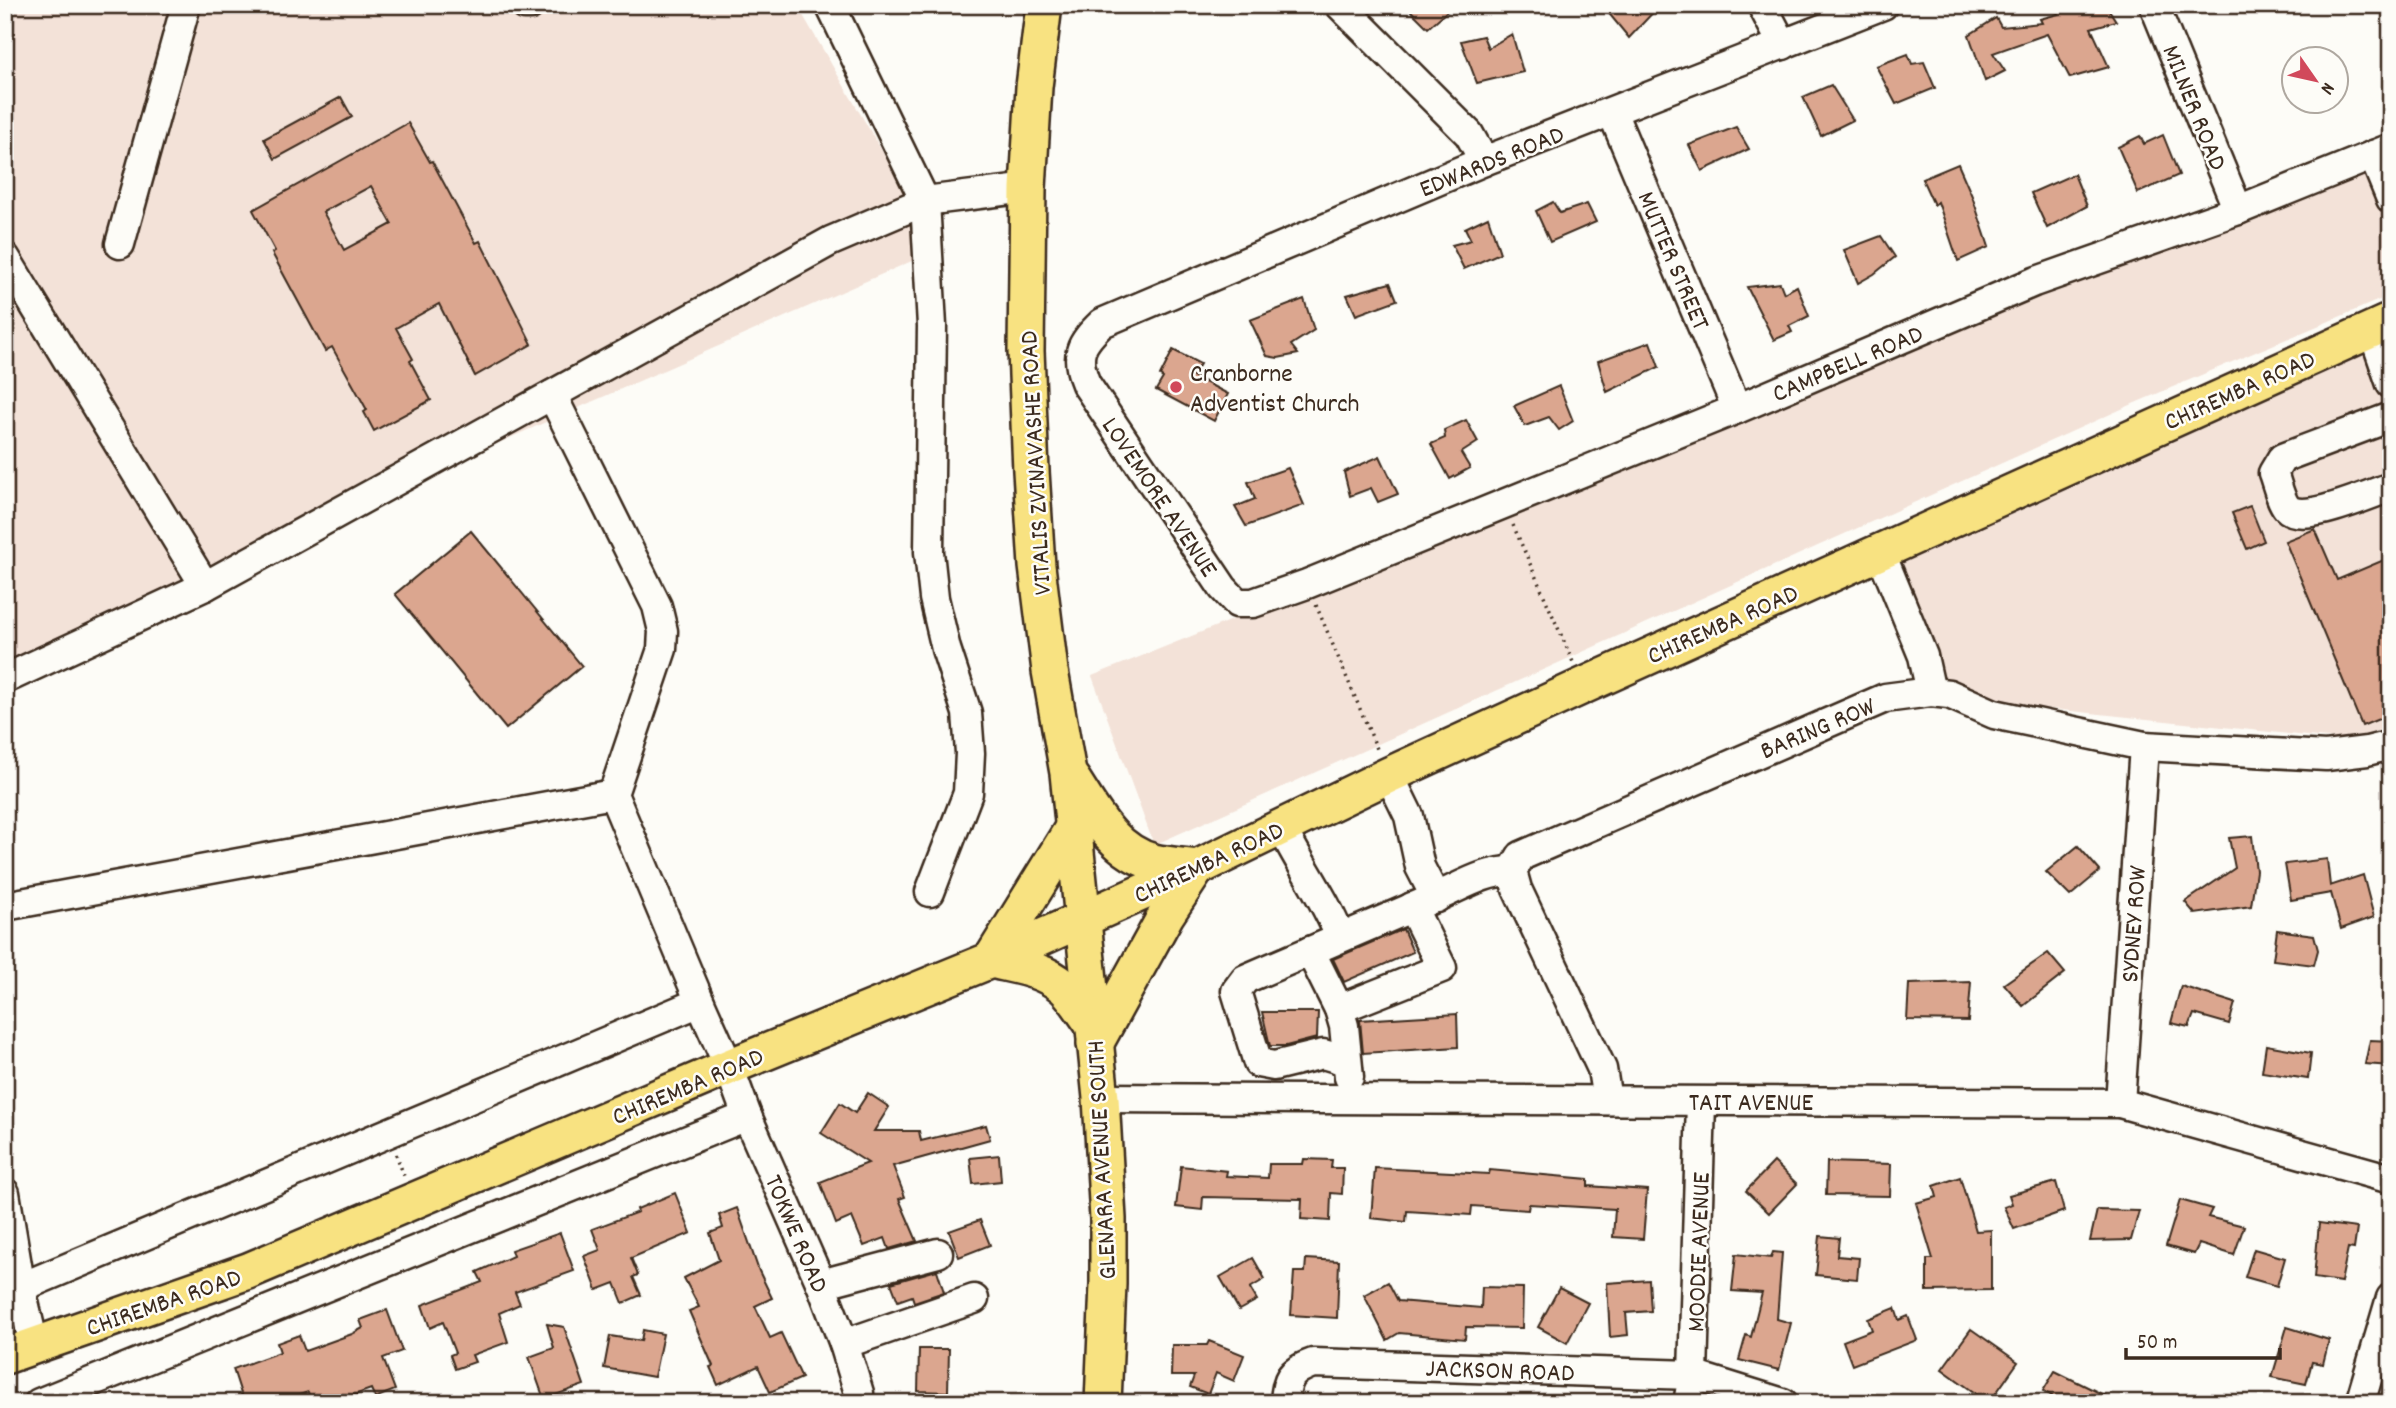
<svg xmlns="http://www.w3.org/2000/svg" width="2396" height="1408" viewBox="0 0 2396 1408" font-family="Dekko,sans-serif">
<style>
.built{fill:#f3e2d8}
.building{fill:#dba68f;stroke:#3b2a1e;stroke-width:2;fill-rule:evenodd}
.lines{fill:none;stroke-linecap:round;stroke-linejoin:round}
.minor-casing{stroke:#3b2a1e;stroke-width:33}
.major-casing{stroke:#3b2a1e;stroke-width:40}
.path{stroke:#3b2a1e;stroke-width:3.5;stroke-dasharray:2 5;stroke-linecap:butt}
.minor{stroke:#fdfcf7;stroke-width:28}
.major{stroke:#f8e281;stroke-width:35}
.poi-dot{fill:#d1495b;stroke:#fdfcf7;stroke-width:2.5}
.labels{text-anchor:middle;stroke-width:5;stroke-linejoin:round;paint-order:stroke}
.street-label{font-size:26px;fill:#3b2a1e;stroke:#fdfcf7}
.poi-label{font-size:26px;fill:#3b2a1e;stroke:#fdfcf7;text-anchor:start}
</style>
<rect width="100%" height="100%" fill="#fdfcf7"/>
<filter id="ink" filterUnits="userSpaceOnUse"><feTurbulence type="fractalNoise" baseFrequency=".0143" numOctaves="2"/><feDisplacementMap in="SourceGraphic" scale="14" xChannelSelector="R" yChannelSelector="G"/><feConvolveMatrix kernelMatrix="1 2 1 2 8 2 1 2 1" color-interpolation-filters="sRGB"/></filter>
<g filter="url(#ink)">
<g class="built">
<path d="M5 5H797L939 249 326 519 5 673Z"/>
<path d="M2391 155V295L2135 403 1154 845 1092 676Z"/>
<path d="M2391 343V725L2355 741 1928 696 1871 571Z"/>
</g>
<g class="building">
<path d="M1405 5H1454L1428 28Z"/>
<path d="M1602 5H1660L1629 38Z"/>
<path d="M2054 5H2106L2116 21 2091 28 2109 67 2070 78 2047 34 1993 53 2005 71 1985 81 1969 35 1996 18 2001 27 2042 23 2040 19 2058 14Z"/>
<path d="M1512 34 1523 72 1477 83 1461 41 1483 36 1488 48Z"/>
<path d="M1908 54 1912 64 1924 62 1935 88 1896 104 1876 66Z"/>
<path d="M1831 85 1853 120 1821 136 1803 97Z"/>
<path d="M341 97 352 117 275 159 264 139Z"/>
<path d="M408 123 430 162 432 161 476 243 480 241 532 344 475 376 439 304 396 328 413 359 410 361 431 400 374 431 364 412 367 410 332 347 325 351 272 253 275 251 253 210ZM371 186 392 224 344 250 323 212Z"/>
<path d="M1736 127 1749 149 1702 171 1689 145Z"/>
<path d="M2163 135 2179 175 2138 193 2118 147 2140 136 2144 144Z"/>
<path d="M1958 164 1972 196 1989 247 1958 261 1938 202 1934 205 1922 179Z"/>
<path d="M2074 174 2087 206 2047 228 2031 193Z"/>
<path d="M1553 202 1560 213 1587 204 1596 222 1550 242 1536 211Z"/>
<path d="M1488 217 1500 253 1464 269 1452 245 1471 240 1465 228Z"/>
<path d="M1881 236 1895 257 1874 274 1858 283 1844 250Z"/>
<path d="M1390 283 1397 300 1356 315 1347 295Z"/>
<path d="M1780 283 1784 293 1797 286 1809 316 1789 326 1792 332 1774 340 1747 287Z"/>
<path d="M1304 299 1314 330 1291 345 1298 354 1278 358 1267 356 1250 320Z"/>
<path d="M1650 342 1659 367 1607 392 1598 361Z"/>
<path d="M1173 350 1200 364 1193 376 1228 394 1214 421 1156 390 1163 378 1160 376Z"/>
<path d="M1559 386 1573 421 1559 430 1549 417 1525 426 1514 406Z"/>
<path d="M1466 420 1478 442 1461 453 1470 468 1450 479 1431 444 1445 438 1444 430Z"/>
<path d="M1380 456 1398 494 1378 502 1371 488 1350 496 1344 472Z"/>
<path d="M1288 468 1304 505 1246 526 1235 507 1255 499 1248 482Z"/>
<path d="M2250 506 2264 541 2247 549 2232 513Z"/>
<path d="M2315 529 2337 580 2391 557V714L2362 726 2285 541Z"/>
<path d="M471 531 582 666 506 729 395 594Z"/>
<path d="M2252 836 2256 871 2251 906 2195 914 2185 902 2235 868 2229 838Z"/>
<path d="M2078 846 2100 871 2070 896 2046 872Z"/>
<path d="M2327 859 2330 886 2363 875 2374 917 2341 929 2331 893 2291 900 2285 864Z"/>
<path d="M1403 929 1413 952 1344 982 1333 959Z"/>
<path d="M2277 930 2314 935 2318 950 2314 965 2273 960Z"/>
<path d="M2048 953 2065 973 2023 1006 2004 984Z"/>
<path d="M1971 982 1968 1021 1907 1020 1909 984Z"/>
<path d="M2181 986 2235 1003 2229 1024 2194 1014 2189 1027 2171 1023Z"/>
<path d="M1262 1012H1318L1317 1038 1286 1046H1270Z"/>
<path d="M1457 1014 1458 1047 1363 1053 1360 1020Z"/>
<path d="M2370 1040 2391 1041V1066L2365 1064Z"/>
<path d="M2266 1045 2311 1053 2308 1079 2262 1072Z"/>
<path d="M868 1093 889 1107 874 1131H919L921 1141 986 1125 990 1139 893 1166 905 1197 899 1199 917 1241 889 1249 885 1238 864 1246 852 1217 836 1224 820 1182 868 1163 821 1133 840 1103 855 1113Z"/>
<path d="M999 1155 1001 1181 973 1184 970 1158Z"/>
<path d="M1304 1159 1332 1160 1331 1168H1343L1342 1194 1331 1193 1330 1221 1301 1219 1302 1199 1203 1197 1202 1210 1176 1207 1181 1166 1227 1171 1226 1176 1268 1178 1269 1164H1303Z"/>
<path d="M1774 1162 1797 1184 1769 1213 1746 1191Z"/>
<path d="M1827 1162 1891 1164 1890 1196 1826 1195Z"/>
<path d="M1375 1168 1489 1174 1490 1170 1588 1179V1186L1647 1190 1643 1239 1613 1237 1615 1209 1529 1204 1528 1210 1472 1206 1471 1215 1407 1211 1406 1222 1371 1218Z"/>
<path d="M1960 1177 1976 1231 1991 1230V1290L1927 1291V1259H1933L1916 1203 1937 1197 1934 1186Z"/>
<path d="M2056 1182 2064 1211 2014 1229 2004 1207 2012 1204 2009 1195Z"/>
<path d="M675 1193 691 1233 631 1258 638 1275 633 1277 641 1295 623 1303 615 1283 597 1290 584 1256 600 1250 592 1229 638 1212 637 1209Z"/>
<path d="M2180 1200 2212 1209 2208 1217 2244 1226 2234 1255 2199 1244 2194 1254 2166 1246Z"/>
<path d="M737 1208 759 1271 772 1298 755 1306 770 1338 781 1333 802 1378 770 1392 758 1366 718 1385 710 1367 713 1366 689 1311 699 1307 684 1278 719 1260 710 1233 723 1228 719 1215Z"/>
<path d="M2097 1210 2139 1211 2131 1240 2090 1241Z"/>
<path d="M980 1220 990 1245 959 1257 949 1231Z"/>
<path d="M2319 1223 2357 1228 2354 1249 2348 1248 2341 1282 2314 1278Z"/>
<path d="M560 1233 574 1271 515 1292 520 1304 499 1313 508 1342 472 1355 475 1362 455 1369 450 1355 455 1353 443 1322 430 1328 422 1305 482 1282 477 1272 513 1256 511 1250Z"/>
<path d="M1820 1236 1839 1238 1837 1256 1859 1258 1857 1279 1816 1275Z"/>
<path d="M2254 1249 2285 1258 2277 1286 2245 1277Z"/>
<path d="M1773 1252 1782 1253 1777 1319 1791 1323 1779 1370 1739 1360 1746 1335 1751 1337 1762 1293 1732 1291 1736 1254 1771 1258Z"/>
<path d="M1253 1258 1265 1279 1250 1288 1257 1300 1239 1310 1220 1277Z"/>
<path d="M1306 1259 1339 1261 1337 1318 1291 1315 1294 1272H1305Z"/>
<path d="M937 1270 944 1292 914 1302 912 1296 898 1301 891 1283Z"/>
<path d="M1649 1280 1651 1311 1626 1313 1628 1335 1610 1337 1607 1283Z"/>
<path d="M1388 1282 1398 1301 1481 1308 1482 1287 1523 1288 1522 1328 1466 1327 1465 1339 1399 1333 1387 1340 1364 1295Z"/>
<path d="M1559 1288 1588 1303 1567 1343 1538 1327Z"/>
<path d="M1895 1308 1899 1320 1908 1316 1917 1340 1852 1365 1843 1341 1872 1330 1868 1319Z"/>
<path d="M387 1310 402 1351 383 1358 395 1390 375 1398 371 1389 332 1403H312L308 1392 276 1403H244L233 1369 280 1352 277 1343 299 1335 305 1351 352 1334 363 1328 360 1320Z"/>
<path d="M547 1324 564 1327 584 1385 544 1399 529 1357 554 1348Z"/>
<path d="M2287 1327 2329 1340 2323 1364 2312 1362 2306 1384 2272 1377Z"/>
<path d="M1971 1329 2018 1362 1989 1403 1942 1369Z"/>
<path d="M643 1330 663 1334 654 1377 604 1368 610 1336 641 1341Z"/>
<path d="M1209 1341 1244 1355 1234 1381 1216 1373 1208 1394 1190 1387 1194 1376H1171L1172 1345H1207Z"/>
<path d="M919 1349H949L948 1392 918 1391Z"/>
<path d="M2055 1371 2120 1403H2048L2052 1396 2043 1391Z"/>
</g>
<g class="lines">
<g class="minor-casing">
<g id="minor">
<path d="M525 5H530"/>
<path d="M830 5 925 201 932 326 929 552 934 598 946 649 967 713 970 753 968 793 930 892"/>
<path d="M1340 5 1469 134 1484 161"/>
<path d="M1762 5 1783 45"/>
<path d="M1883 5 1484 161 1102 323C1080 344 1074 355 1086 384L1223 588 1237 603H1253L1307 584 1737 409 2034 282 2238 210 2391 148"/>
<path d="M2154 5 2238 210"/>
<path d="M1612 112 1737 409"/>
<path d="M2373 155 2391 199"/>
<path d="M120 244 186 5"/>
<path d="M5 257 205 586"/>
<path d="M2372 329 2391 384"/>
<path d="M552 395 657 606 663 631 662 649 613 794 700 1002 729 1067 747 1116 821 1284 844 1344 859 1393V1403"/>
<path d="M2391 417 2282 458 2273 473C2277 483 2280 500 2287 508 2302 525 2372 493 2391 487"/>
<path d="M1880 551 1923 656 1931 692"/>
<path d="M5 679 205 586 831 241 925 201 1028 188"/>
<path d="M1389 775 1409 816 1420 867 1436 898"/>
<path d="M1282 828C1300 865 1325 898 1340 937"/>
<path d="M5 906 613 794"/>
<path d="M1310 951 1339 1009 1344 1026 1349 1077"/>
<path d="M1339 1009 1442 968 1412 907"/>
<path d="M1346 1061 1323 1054 1274 1066 1258 1063 1236 991 1245 979C1308 952 1370 925 1432 899 1459 888 1483 871 1512 871"/>
<path d="M1101 1098 2120 1103 2391 1179"/>
<path d="M1607 1100 1602 1069 1517 889 1512 871 1521 856 1885 698 1931 692 1949 694 1994 714 2144 746 2326 756 2367 751 2391 745"/>
<path d="M2120 1103 2144 746"/>
<path d="M5 1193 21 1289 34 1345"/>
<path d="M821 1284 938 1253"/>
<path d="M5 1294 700 1002"/>
<path d="M844 1344 974 1299"/>
<path d="M39 1403 747 1116"/>
<path d="M1285 1403C1286 1379 1290 1371 1313 1363L1693 1375 1783 1403"/>
<path d="M1688 1403 1693 1375 1701 1102"/>
<path d="M2360 1403 2391 1298"/>
</g>
</g>
<g class="major-casing">
<g id="major">
<path d="M1044 5 1034 87 1028 188 1026 351 1031 471 1037 566 1050 671 1068 773 1101 1098 1108 1219V1284L1103 1403"/>
<path d="M1072 779C1093 811 1113 852 1154 862 1168 865 1183 866 1197 868"/>
<path d="M991 960 1074 826"/>
<path d="M991 960C1016 966 1044 969 1064 987 1075 997 1083 1011 1092 1023"/>
<path d="M1095 1044 1166 915 1197 868"/>
<path d="M5 1356 248 1271 729 1067 991 960 1197 868 1389 775 1583 686 2391 321"/>
</g>
</g>
<g class="path">
<path d="M1513 525 1573 662"/>
<path d="M1316 605 1377 749"/>
<path d="M396 1154 404 1176"/>
</g>
<use href="#minor" class="minor"/>
<use href="#major" class="major"/>
</g>
</g>
<circle class="poi-dot" cx="1176" cy="387" r="7"/>
<g class="labels">
<g class="street-label">
<text transform="translate(2196 107) rotate(68)" y="9">MILNER ROAD</text>
<text transform="translate(1491 160) rotate(-22)" y="9">EDWARDS ROAD</text>
<text transform="translate(1675 260) rotate(67)" y="9">MUTTER STREET</text>
<text transform="translate(1847 362) rotate(-23)" y="9">CAMPBELL ROAD</text>
<text transform="translate(2239 389) rotate(-24)" y="9">CHIREMBA ROAD</text>
<text transform="translate(1034 463) rotate(-93)" y="9">VITALIS ZVINAVASHE ROAD</text>
<text transform="translate(1161 496) rotate(56)" y="9">LOVEMORE AVENUE</text>
<text transform="translate(1722 623) rotate(-24)" y="9">CHIREMBA ROAD</text>
<text transform="translate(1817 727) rotate(-23)" y="9">BARING ROW</text>
<text transform="translate(1208 861) rotate(-25)" y="9">CHIREMBA ROAD</text>
<text transform="translate(2132 924) rotate(-86)" y="9">SYDNEY ROW</text>
<text transform="translate(687 1085) rotate(-23)" y="9">CHIREMBA ROAD</text>
<text x="1751" y="1110">TAIT AVENUE</text>
<text transform="translate(1100 1160) rotate(-93)" y="9">GLENARA AVENUE SOUTH</text>
<text transform="translate(798 1233) rotate(67)" y="9">TOKWE ROAD</text>
<text transform="translate(1697 1252) rotate(-88)" y="9">MOODIE AVENUE</text>
<text transform="translate(163 1301) rotate(-19)" y="9">CHIREMBA ROAD</text>
<text transform="translate(1500 1369) rotate(2)" y="9">JACKSON ROAD</text>
</g>
<g class="poi-label">
<text x="1190" y="381">Cranborne<tspan x="1190" dy="30">Adventist Church</tspan></text>
</g>
</g>
<rect width="2396" height="1408" fill="none" stroke="#fdfcf7" stroke-width="28"/>
<rect x="14" y="14" width="2368" height="1380" fill="none" stroke="#3b2a1e" stroke-width="2.5" filter="url(#ink)"/>
<g transform="translate(2315 80) rotate(124)"><circle r="33" fill="#fdfcf7" stroke="#afa8a0" stroke-width="2"/>
<path d="M0-5L12 26L0 18L-12 26Z" fill="#d1495b"/>
<text y="-10" font-size="19" font-weight="bold" text-anchor="middle" fill="#3b2a1e">N</text>
</g>
<path d="M2126 1348v10h154v-10" fill="none" stroke="#3b2a1e" stroke-width="3.5"/>
<text x="2137" y="1348" font-size="21" fill="#3b2a1e" stroke="#fdfcf7" stroke-width="5" paint-order="stroke">50 m</text>
</svg>
